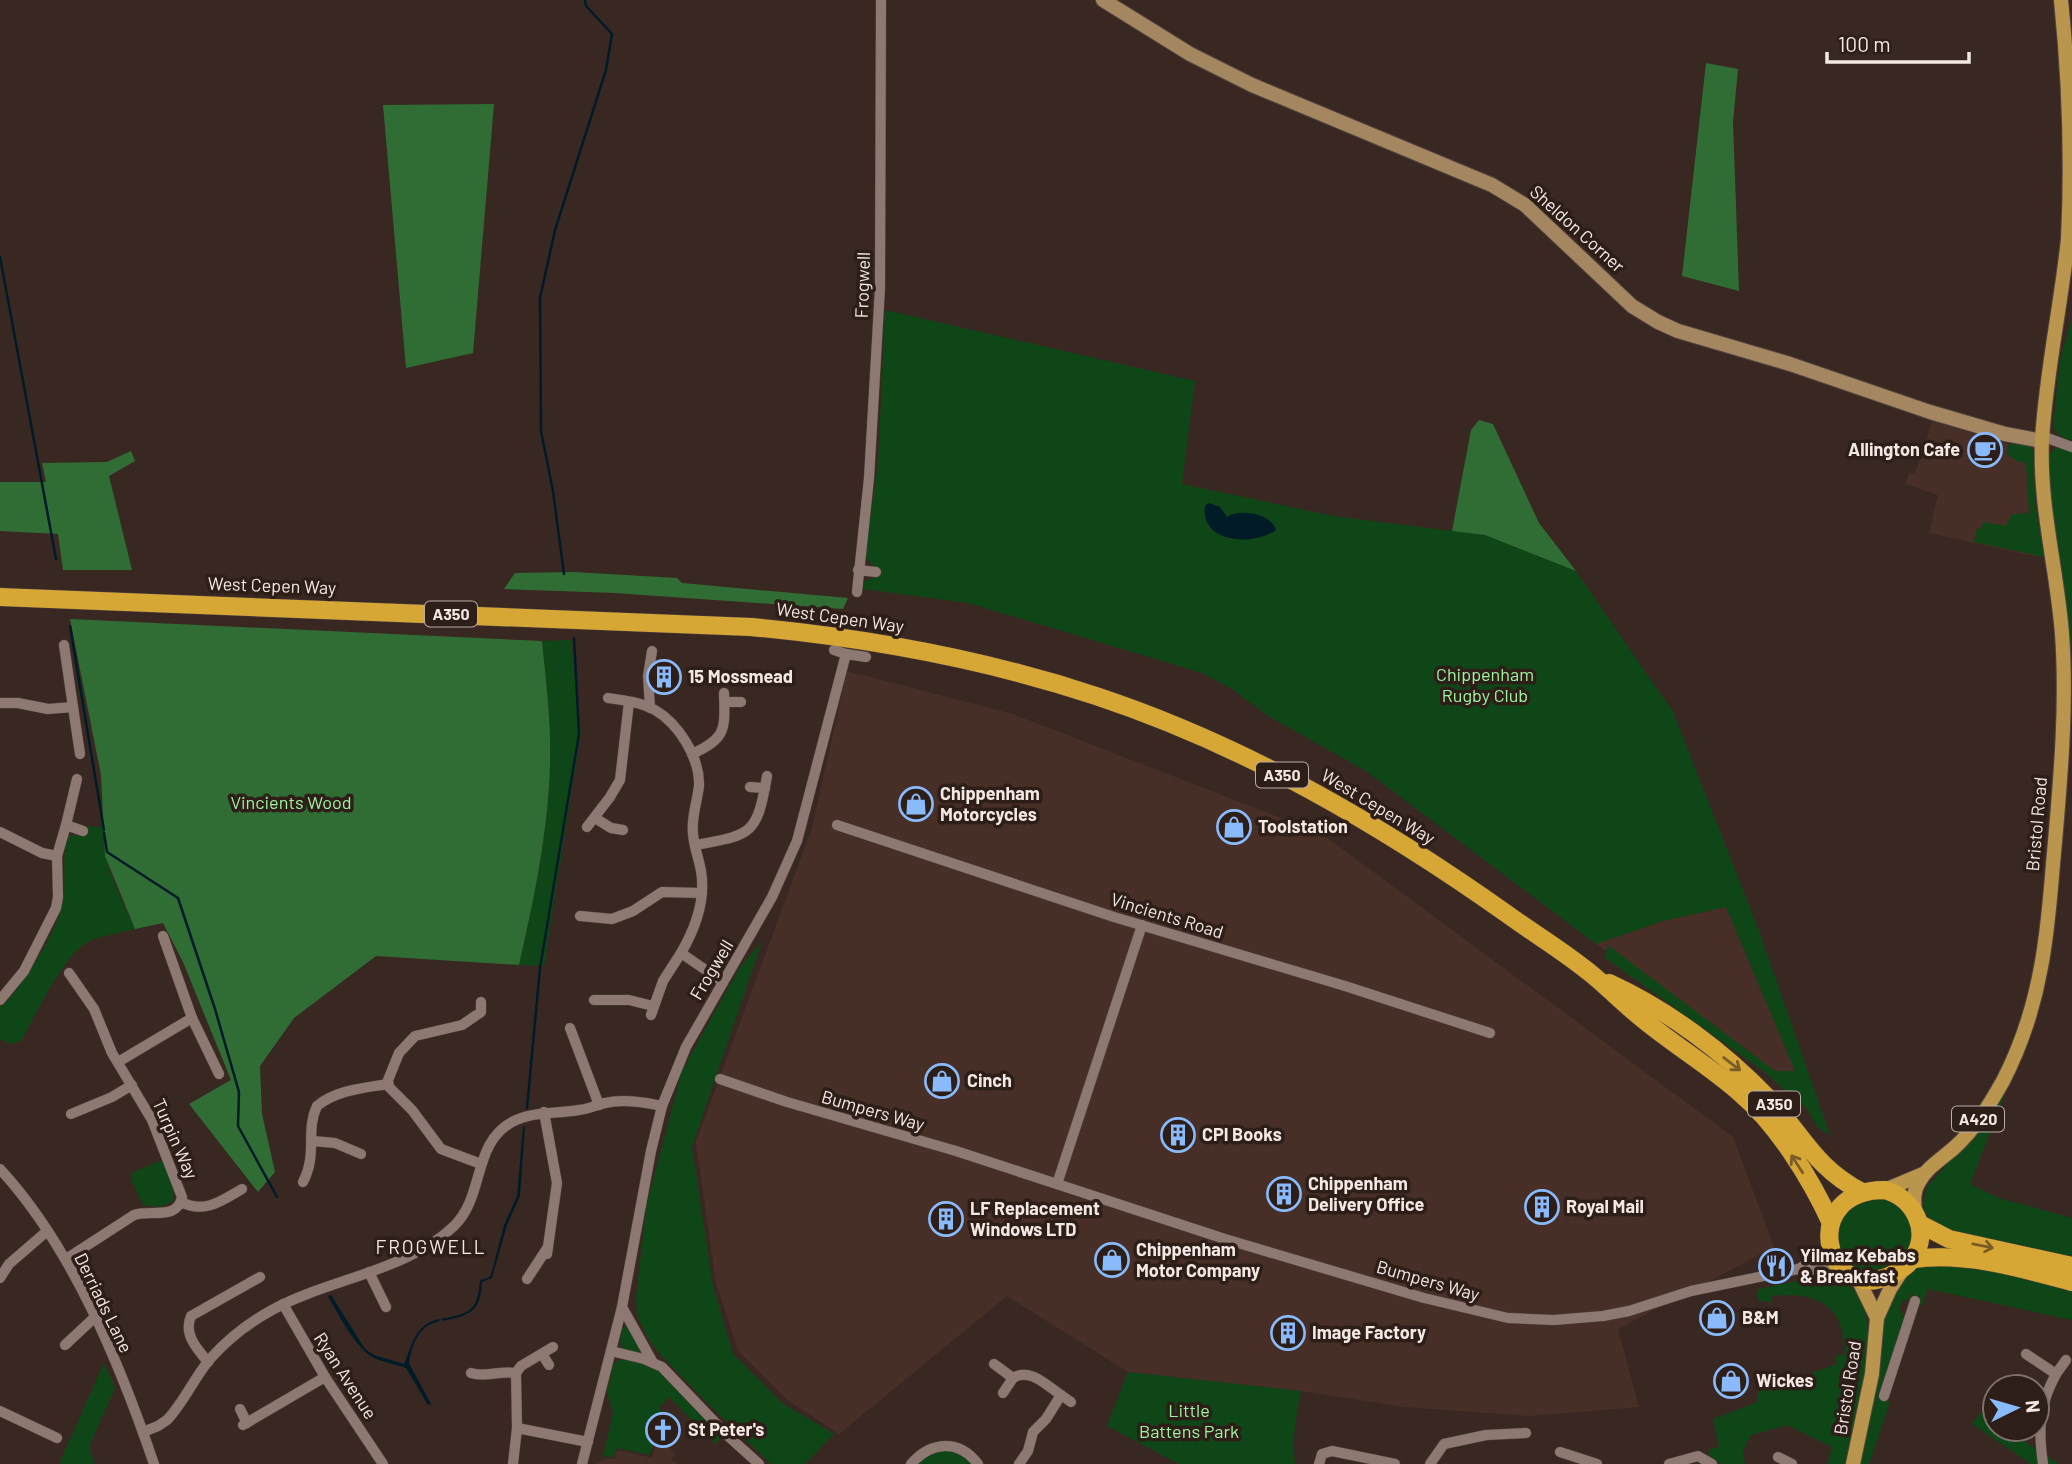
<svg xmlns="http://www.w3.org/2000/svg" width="2072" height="1464" viewBox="0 0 2072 1464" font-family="Barlow,sans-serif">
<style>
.built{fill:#472f27}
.green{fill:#0f4617}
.forest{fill:#306d35}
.water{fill:#001b28}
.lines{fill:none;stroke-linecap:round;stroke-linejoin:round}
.stream{stroke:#001b28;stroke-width:2.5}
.street-casing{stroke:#52443f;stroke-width:11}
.secondary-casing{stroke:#52443f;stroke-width:16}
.primary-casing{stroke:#52443f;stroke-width:16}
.highway-casing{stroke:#52443f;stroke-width:19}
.street{stroke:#8e7972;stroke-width:10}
.secondary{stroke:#a48760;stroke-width:14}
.primary{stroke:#ba954e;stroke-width:14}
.highway{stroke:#d7a736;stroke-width:18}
.oneway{stroke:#7a5c26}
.labels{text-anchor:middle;stroke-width:7;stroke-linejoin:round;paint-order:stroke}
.shield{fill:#2e1e18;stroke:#b9aba7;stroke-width:2}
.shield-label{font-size:16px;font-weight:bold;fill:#f4e8e4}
.street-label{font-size:18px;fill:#f4e8e4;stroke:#2e1e18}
.poi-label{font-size:18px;font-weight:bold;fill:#f4e8e4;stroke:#2e1e18;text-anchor:start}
.park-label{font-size:18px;fill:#9df2a1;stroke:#2e1e18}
.neighbourhood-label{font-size:19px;letter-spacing:2px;fill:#f4e8e4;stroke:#2e1e18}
</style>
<rect width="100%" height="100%" fill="#392822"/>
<g class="built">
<path d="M1932 421 2027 450 2039 557 1929 533 1938 495 1905 484 1909 473 1915 474Z"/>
<path d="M847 671 1013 714 1322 834 1733 1137 1774 1247 1618 1329 1639 1407 1529 1416 1404 1407 1301 1391 1128 1372 1007 1296 839 1434 786 1399 738 1350 716 1283 696 1142 812 828Z"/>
<path d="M1727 907 1742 945 1796 1071H1775L1609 947 1606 951 1596 944 1663 921Z"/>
<path d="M659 1435 675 1454 671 1460 680 1464H595L607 1458 615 1459 617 1450 652 1458Z"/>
</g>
<g class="green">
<path d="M885 310 1195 381 1182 484 1333 516 1485 535 1576 571 1673 712 1758 928 1830 1135 1818 1128 1807 1109 1763 1071 1604 957 1609 946 1775 1071H1795L1726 907 1663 921 1596 944 1366 771 1268 716 1232 689 1202 673 968 603 863 589V582L875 577V568L865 557 878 462Z"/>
<path d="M2072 318V443L2058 434 2053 427 2060 359Z"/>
<path d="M2014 441 2028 445 2033 450 2035 501 2044 557 1974 542 1977 528 1981 529 1983 522 2006 526 2012 514 2029 513 2026 463 2019 462 2007 455V447Z"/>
<path d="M2058 446 2072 452V667L2049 483 2050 453Z"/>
<path d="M571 640 581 732 544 966 519 965C536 891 552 813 550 737 549 705 545 672 542 641Z"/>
<path d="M87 826 106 827C97 858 123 900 135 929 120 933 102 935 88 942 63 955 36 1015 21 1041L10 1044 0 1039V1007C19 994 55 933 61 910 67 889 63 865 65 844L69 836 75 835 85 837Z"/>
<path d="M762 941 692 1147 713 1286 733 1354 782 1403 834 1434 805 1464H771L711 1407 661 1355 649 1340 637 1316 636 1297 647 1203 682 1071 740 967Z"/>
<path d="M2013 1074 1970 1184 1999 1198 2072 1218V1260L1966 1238 1930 1220 1924 1210V1199L1927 1187 1960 1149Z"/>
<path d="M163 1160 174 1192 173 1201 161 1207 143 1205 131 1180V1173Z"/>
<path d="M1882 1197 1892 1200 1911 1219C1912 1244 1913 1251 1890 1264 1837 1297 1808 1206 1882 1197Z"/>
<path d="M1968 1263 2072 1289V1320L1928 1289 1922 1306 1918 1305 1920 1297 1911 1294 1908 1301 1903 1299 1899 1310 1906 1316 1882 1399 1890 1402 1869 1464H1827L1832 1447 1787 1425 1751 1435 1743 1451 1745 1464H1720L1710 1458 1708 1450 1719 1447 1713 1419 1758 1402 1757 1392 1837 1364 1835 1356 1845 1354C1845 1306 1817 1291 1772 1296V1303L1758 1300 1757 1293 1759 1289 1796 1281 1807 1274H1828L1852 1287 1860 1298 1865 1307 1869 1339 1899 1280 1917 1267Z"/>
<path d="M626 1325 643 1351V1354L625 1350 621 1347 620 1340 623 1326Z"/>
<path d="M620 1360C634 1360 650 1363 662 1372L722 1437 715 1444 669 1397 659 1408 681 1431 677 1433 656 1434 650 1455 617 1448 613 1457 603 1456 613 1413 607 1393 614 1363Z"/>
<path d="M104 1363 115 1388 89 1447 95 1464H59Z"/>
<path d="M1128 1372 1301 1391C1296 1416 1292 1439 1295 1464H1179L1107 1426Z"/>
<path d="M1980 1413 1995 1422V1429H2005L2059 1464H2031L1972 1424Z"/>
<path d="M943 1448 965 1456 973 1464H917L930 1452Z"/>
</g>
<g class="forest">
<path d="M1706 63 1738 69 1733 122 1739 291 1682 276Z"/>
<path d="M494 104 473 353 406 368 383 105Z"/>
<path d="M1479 420 1493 424 1539 523 1576 571 1485 535 1452 531 1471 430Z"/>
<path d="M131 451 135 461 109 476 132 570H63L58 534 0 531V482H46L42 463 107 462Z"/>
<path d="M573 572 677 578 682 583 848 598 843 609 615 593 504 589 515 573Z"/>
<path d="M70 619 542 641C545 672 549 705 550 737 552 813 536 891 519 965L376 956 294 1018 260 1066 262 1114 275 1172 258 1192 189 1104 231 1080 183 962 163 923 135 929 105 856 101 775Z"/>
</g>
<g class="water">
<path d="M1209 503 1220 507 1227 517C1240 508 1272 514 1276 530 1255 546 1200 544 1205 506Z"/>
<path d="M525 1126 520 1196 507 1225 492 1278 482 1282C481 1312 469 1316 442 1321L441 1319C470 1314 478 1310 480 1280L488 1278 491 1275 504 1225 517 1196 523 1127Z"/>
<path d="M331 1295 365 1349 374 1355 404 1364C412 1345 415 1324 439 1319L440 1321C419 1325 412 1344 409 1363L431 1404 428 1405 406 1368C396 1364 385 1363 374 1358 356 1349 338 1314 328 1296Z"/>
</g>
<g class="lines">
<g class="stream">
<path d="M0 257 56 559"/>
<path d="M564 574 553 491 541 431 540 298 555 230 606 70 612 34 586 6 585 0"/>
<path d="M70 626 104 830"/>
<path d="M104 833 107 852 178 898 215 1009 239 1092 238 1126 277 1197"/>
<path d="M527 1108 540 968 579 734 574 638"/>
</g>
<g class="street-casing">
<g id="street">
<path d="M2042 436 2072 447"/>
<path d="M858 570 876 572"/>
<path d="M857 592 869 478 880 288 881 0"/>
<path d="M834 650 846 654"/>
<path d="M608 698C623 700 641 702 655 710 679 724 700 758 699 786 697 803 691 818 693 834 694 847 699 859 701 871 706 900 695 929 681 953"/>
<path d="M725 702H741"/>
<path d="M0 703H18L48 709 73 707 64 645"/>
<path d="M73 707 80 754"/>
<path d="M650 708 648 676 652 651"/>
<path d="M692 754C727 738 725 729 724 693"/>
<path d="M77 779 66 825 83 831"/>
<path d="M750 787 765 788"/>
<path d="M595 818 611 828 623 830"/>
<path d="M837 825 1114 917 1345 986 1490 1033"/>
<path d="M587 827 610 797 620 780 629 702"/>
<path d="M0 832 42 853 57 856"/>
<path d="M695 845C752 835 757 835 767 776"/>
<path d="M580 916 612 919 633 911 662 892 702 893"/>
<path d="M0 1000 24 971 56 908 58 897 57 856 66 825"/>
<path d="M594 1000H629L653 1006"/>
<path d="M651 1015 663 981 681 953 723 982"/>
<path d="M192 1018 219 1074"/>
<path d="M570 1028 599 1105"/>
<path d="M118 1062 192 1018 163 936"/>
<path d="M720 1079 787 1102 956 1151 1225 1239 1424 1298 1508 1318 1554 1320 1603 1316 1629 1311 1691 1291 1798 1269 1846 1271"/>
<path d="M544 1112 557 1183 547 1254"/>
<path d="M71 1114 112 1097 132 1085"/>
<path d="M313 1141 335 1143 361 1154"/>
<path d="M481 1164 441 1149 412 1110 389 1087 388 1080 399 1053 415 1036 462 1025 481 1012V1002"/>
<path d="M0 1169C72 1247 120 1364 154 1464"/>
<path d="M303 1182C318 1153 305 1131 317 1106 336 1090 364 1088 388 1084"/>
<path d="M1057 1184 1142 925"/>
<path d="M181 1202C205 1214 221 1201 242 1189"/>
<path d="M66 1259 134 1215C151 1209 177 1221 182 1197L152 1120 112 1053 94 1009 69 973"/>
<path d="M1799 1269 1829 1247"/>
<path d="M369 1272 386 1307"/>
<path d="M0 1278 9 1264 46 1232"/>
<path d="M527 1279 548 1247"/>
<path d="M283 1304 325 1377 383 1464"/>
<path d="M622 1307 652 1361"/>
<path d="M65 1345 95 1317"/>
<path d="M611 1351 644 1359 662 1367 728 1436 759 1464"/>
<path d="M542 1354 549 1365"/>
<path d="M2026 1354 2056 1374C2039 1405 2038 1429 2043 1464"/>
<path d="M208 1362C197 1349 183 1334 191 1316L260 1277"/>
<path d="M994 1364 1013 1378C1030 1367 1047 1386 1061 1395L1046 1419 1033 1432 1028 1451 1019 1464"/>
<path d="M471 1373C486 1378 500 1370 516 1373"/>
<path d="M2056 1374 2066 1360"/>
<path d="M1003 1393 1013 1378"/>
<path d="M1061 1395 1071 1402"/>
<path d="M1884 1396 1915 1301"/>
<path d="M240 1409 247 1423"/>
<path d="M0 1411 57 1438"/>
<path d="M243 1425 325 1377"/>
<path d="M517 1428 516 1373 521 1366 553 1347"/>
<path d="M143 1432 158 1426 167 1420C184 1402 194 1378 210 1359 227 1340 250 1322 272 1310 328 1279 408 1271 454 1226 485 1196 472 1144 512 1122 533 1111 555 1114 579 1110 588 1109 596 1105 605 1103 624 1099 643 1102 662 1106"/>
<path d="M1560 1452 1597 1464"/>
<path d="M1778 1457 1792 1464"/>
<path d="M513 1464 517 1428 588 1442"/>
<path d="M582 1464 622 1307 651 1151 662 1106 686 1047 772 897 797 841 846 654 866 657"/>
<path d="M911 1464C931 1441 959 1439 978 1464"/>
<path d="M1319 1464 1322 1454 1332 1451 1395 1464"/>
<path d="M1430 1464 1444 1444 1486 1435 1526 1433"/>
<path d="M1669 1464 1698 1456 1712 1464"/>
</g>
</g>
<g class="secondary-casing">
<path id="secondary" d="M1103 0 1190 54 1252 85 1492 185 1525 205 1632 306 1658 322 1678 331 1790 364 1930 412 2005 434 2042 441"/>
</g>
<g class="primary-casing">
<g id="primary">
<path d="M1885 1190 1923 1174"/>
<path d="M1915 1212C1914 1201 1913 1191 1919 1182 1927 1167 1943 1158 1955 1147 1975 1129 1990 1104 2003 1081 2021 1046 2034 1006 2041 967 2049 926 2051 883 2055 842 2061 773 2067 703 2062 634 2057 569 2039 505 2042 440 2046 372 2061 306 2068 239 2072 160 2069 79 2061 0"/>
<path d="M1857 1277 1877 1318"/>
<path d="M1853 1464 1872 1374 1877 1318 1890 1289 1903 1269"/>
</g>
</g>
<g class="highway-casing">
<g id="highway">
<path d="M0 597 751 627C868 638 984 659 1096 696 1244 745 1380 824 1507 914 1536 935 1568 954 1595 977 1608 988 1620 1000 1633 1011 1667 1041 1706 1063 1740 1093 1777 1124 1811 1179 1831 1223"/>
<path d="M1609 983C1668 1010 1724 1052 1769 1099 1803 1135 1815 1168 1862 1192"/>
<path d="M1885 1190C1914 1198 1931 1231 1913 1258 1908 1266 1896 1273 1887 1277 1823 1301 1799 1190 1885 1190Z"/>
<path d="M1920 1224 1949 1239 2072 1266"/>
<path d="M1913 1259C1966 1252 2021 1268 2072 1282"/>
</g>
</g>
<use href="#street" class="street"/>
<use href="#secondary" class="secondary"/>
<use href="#primary" class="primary"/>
<use href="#highway" class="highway"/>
</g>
<defs><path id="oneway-shaft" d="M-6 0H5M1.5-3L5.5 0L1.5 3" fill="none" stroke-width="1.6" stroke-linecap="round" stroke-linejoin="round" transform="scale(1.75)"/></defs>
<g class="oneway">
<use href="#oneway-shaft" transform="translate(1732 1064) rotate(38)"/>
<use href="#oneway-shaft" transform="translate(1797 1164) rotate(-123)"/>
<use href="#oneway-shaft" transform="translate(1983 1246) rotate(11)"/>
</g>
<defs>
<g id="cafe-ring" transform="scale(1.75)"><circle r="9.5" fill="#2e1e18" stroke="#89bafc" stroke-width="1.5"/><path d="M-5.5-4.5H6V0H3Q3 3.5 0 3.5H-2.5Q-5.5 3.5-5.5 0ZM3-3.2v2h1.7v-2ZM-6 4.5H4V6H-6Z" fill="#89bafc"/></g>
<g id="building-ring" transform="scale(1.75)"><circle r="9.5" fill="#2e1e18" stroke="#89bafc" stroke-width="1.5"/><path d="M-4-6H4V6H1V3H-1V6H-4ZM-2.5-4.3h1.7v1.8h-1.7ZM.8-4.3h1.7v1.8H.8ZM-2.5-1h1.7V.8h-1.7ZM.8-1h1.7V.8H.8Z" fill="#89bafc"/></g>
<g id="shop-ring" transform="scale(1.75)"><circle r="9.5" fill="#2e1e18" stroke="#89bafc" stroke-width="1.5"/><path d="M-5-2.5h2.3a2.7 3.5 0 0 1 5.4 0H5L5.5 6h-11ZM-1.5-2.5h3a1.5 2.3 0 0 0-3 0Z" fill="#89bafc"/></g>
<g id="restaurant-ring" transform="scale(1.75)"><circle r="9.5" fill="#2e1e18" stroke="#89bafc" stroke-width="1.5"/><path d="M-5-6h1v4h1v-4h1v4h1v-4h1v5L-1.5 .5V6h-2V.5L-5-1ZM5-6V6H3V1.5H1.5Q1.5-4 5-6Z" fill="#89bafc"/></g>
<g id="church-ring" transform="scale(1.75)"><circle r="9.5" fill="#2e1e18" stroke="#89bafc" stroke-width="1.5"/><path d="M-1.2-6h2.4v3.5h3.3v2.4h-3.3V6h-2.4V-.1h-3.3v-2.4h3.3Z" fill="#89bafc"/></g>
</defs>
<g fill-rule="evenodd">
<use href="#cafe-ring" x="1985" y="450"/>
<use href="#building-ring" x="664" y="677"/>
<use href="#shop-ring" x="916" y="804"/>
<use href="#shop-ring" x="1234" y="827"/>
<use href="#shop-ring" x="942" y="1081"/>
<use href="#building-ring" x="1178" y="1135"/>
<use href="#building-ring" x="1284" y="1194"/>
<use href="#building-ring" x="1542" y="1207"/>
<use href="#building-ring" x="946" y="1219"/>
<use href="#shop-ring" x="1112" y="1260"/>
<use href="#restaurant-ring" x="1776" y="1266"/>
<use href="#shop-ring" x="1717" y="1318"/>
<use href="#building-ring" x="1288" y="1333"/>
<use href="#shop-ring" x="1731" y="1381"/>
<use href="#church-ring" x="663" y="1430"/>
</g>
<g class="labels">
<g class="shield">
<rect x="425" y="601.5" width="52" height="25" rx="5"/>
<rect x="1256" y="762.5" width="52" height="25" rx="5"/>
<rect x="1748" y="1091.5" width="52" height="25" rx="5"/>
<rect x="1952" y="1106.5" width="52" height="25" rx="5"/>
</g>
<g class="shield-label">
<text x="451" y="620">A350</text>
<text x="1282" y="781">A350</text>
<text x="1774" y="1110">A350</text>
<text x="1978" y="1125">A420</text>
</g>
<g class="street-label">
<text transform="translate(1577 229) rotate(42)" y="6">Sheldon Corner</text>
<text transform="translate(863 285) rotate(-88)" y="6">Frogwell</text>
<text transform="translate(272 586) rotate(2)" y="6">West Cepen Way</text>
<text transform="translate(840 618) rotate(8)" y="6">West Cepen Way</text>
<text transform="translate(1378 807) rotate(31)" y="6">West Cepen Way</text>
<text transform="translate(2037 824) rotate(-85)" y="6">Bristol Road</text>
<text transform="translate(1167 916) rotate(17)" y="6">Vincients Road</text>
<text transform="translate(712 970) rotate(-59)" y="6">Frogwell</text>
<text transform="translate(873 1111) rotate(16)" y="6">Bumpers Way</text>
<text transform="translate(175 1139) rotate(66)" y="6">Turpin Way</text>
<text transform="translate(1428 1281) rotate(16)" y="6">Bumpers Way</text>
<text transform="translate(103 1303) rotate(64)" y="6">Derriads Lane</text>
<text transform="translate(345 1376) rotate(57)" y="6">Ryan Avenue</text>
<text transform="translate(1848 1388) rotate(-81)" y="6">Bristol Road</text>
</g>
<g class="poi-label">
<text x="1960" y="456" text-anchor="end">Allington Cafe</text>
<text x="688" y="683">15 Mossmead</text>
<text x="940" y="800">Chippenham<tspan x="940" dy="21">Motorcycles</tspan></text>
<text x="1258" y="833">Toolstation</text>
<text x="967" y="1087">Cinch</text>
<text x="1202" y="1141">CPI Books</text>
<text x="1308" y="1190">Chippenham<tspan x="1308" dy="21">Delivery Office</tspan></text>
<text x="1566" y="1213">Royal Mail</text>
<text x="970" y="1215">LF Replacement<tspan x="970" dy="21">Windows LTD</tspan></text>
<text x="1136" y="1256">Chippenham<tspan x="1136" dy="21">Motor Company</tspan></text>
<text x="1800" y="1262">Yilmaz Kebabs<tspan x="1800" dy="21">&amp; Breakfast</tspan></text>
<text x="1742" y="1324">B&amp;M</text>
<text x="1312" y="1339">Image Factory</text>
<text x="1756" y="1387">Wickes</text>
<text x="688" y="1436">St Peter's</text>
</g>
<g class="park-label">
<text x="1485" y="681">Chippenham<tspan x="1485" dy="21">Rugby Club</tspan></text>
<text x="291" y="809">Vincients Wood</text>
<text x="1189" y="1417">Little<tspan x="1189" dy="21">Battens Park</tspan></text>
</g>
<g class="neighbourhood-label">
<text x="431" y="1254">FROGWELL</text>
</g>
</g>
<g transform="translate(2016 1408) rotate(85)"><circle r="33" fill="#2e1e18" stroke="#7d6f6a" stroke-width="2"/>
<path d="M0-5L12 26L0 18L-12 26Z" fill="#89bafc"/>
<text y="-10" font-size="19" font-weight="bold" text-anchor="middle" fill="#f4e8e4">N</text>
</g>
<path d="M1827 52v10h142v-10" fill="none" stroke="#f4e8e4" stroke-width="3.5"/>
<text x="1838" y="52" font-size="21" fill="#f4e8e4" stroke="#2e1e18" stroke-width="5" paint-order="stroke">100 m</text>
</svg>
